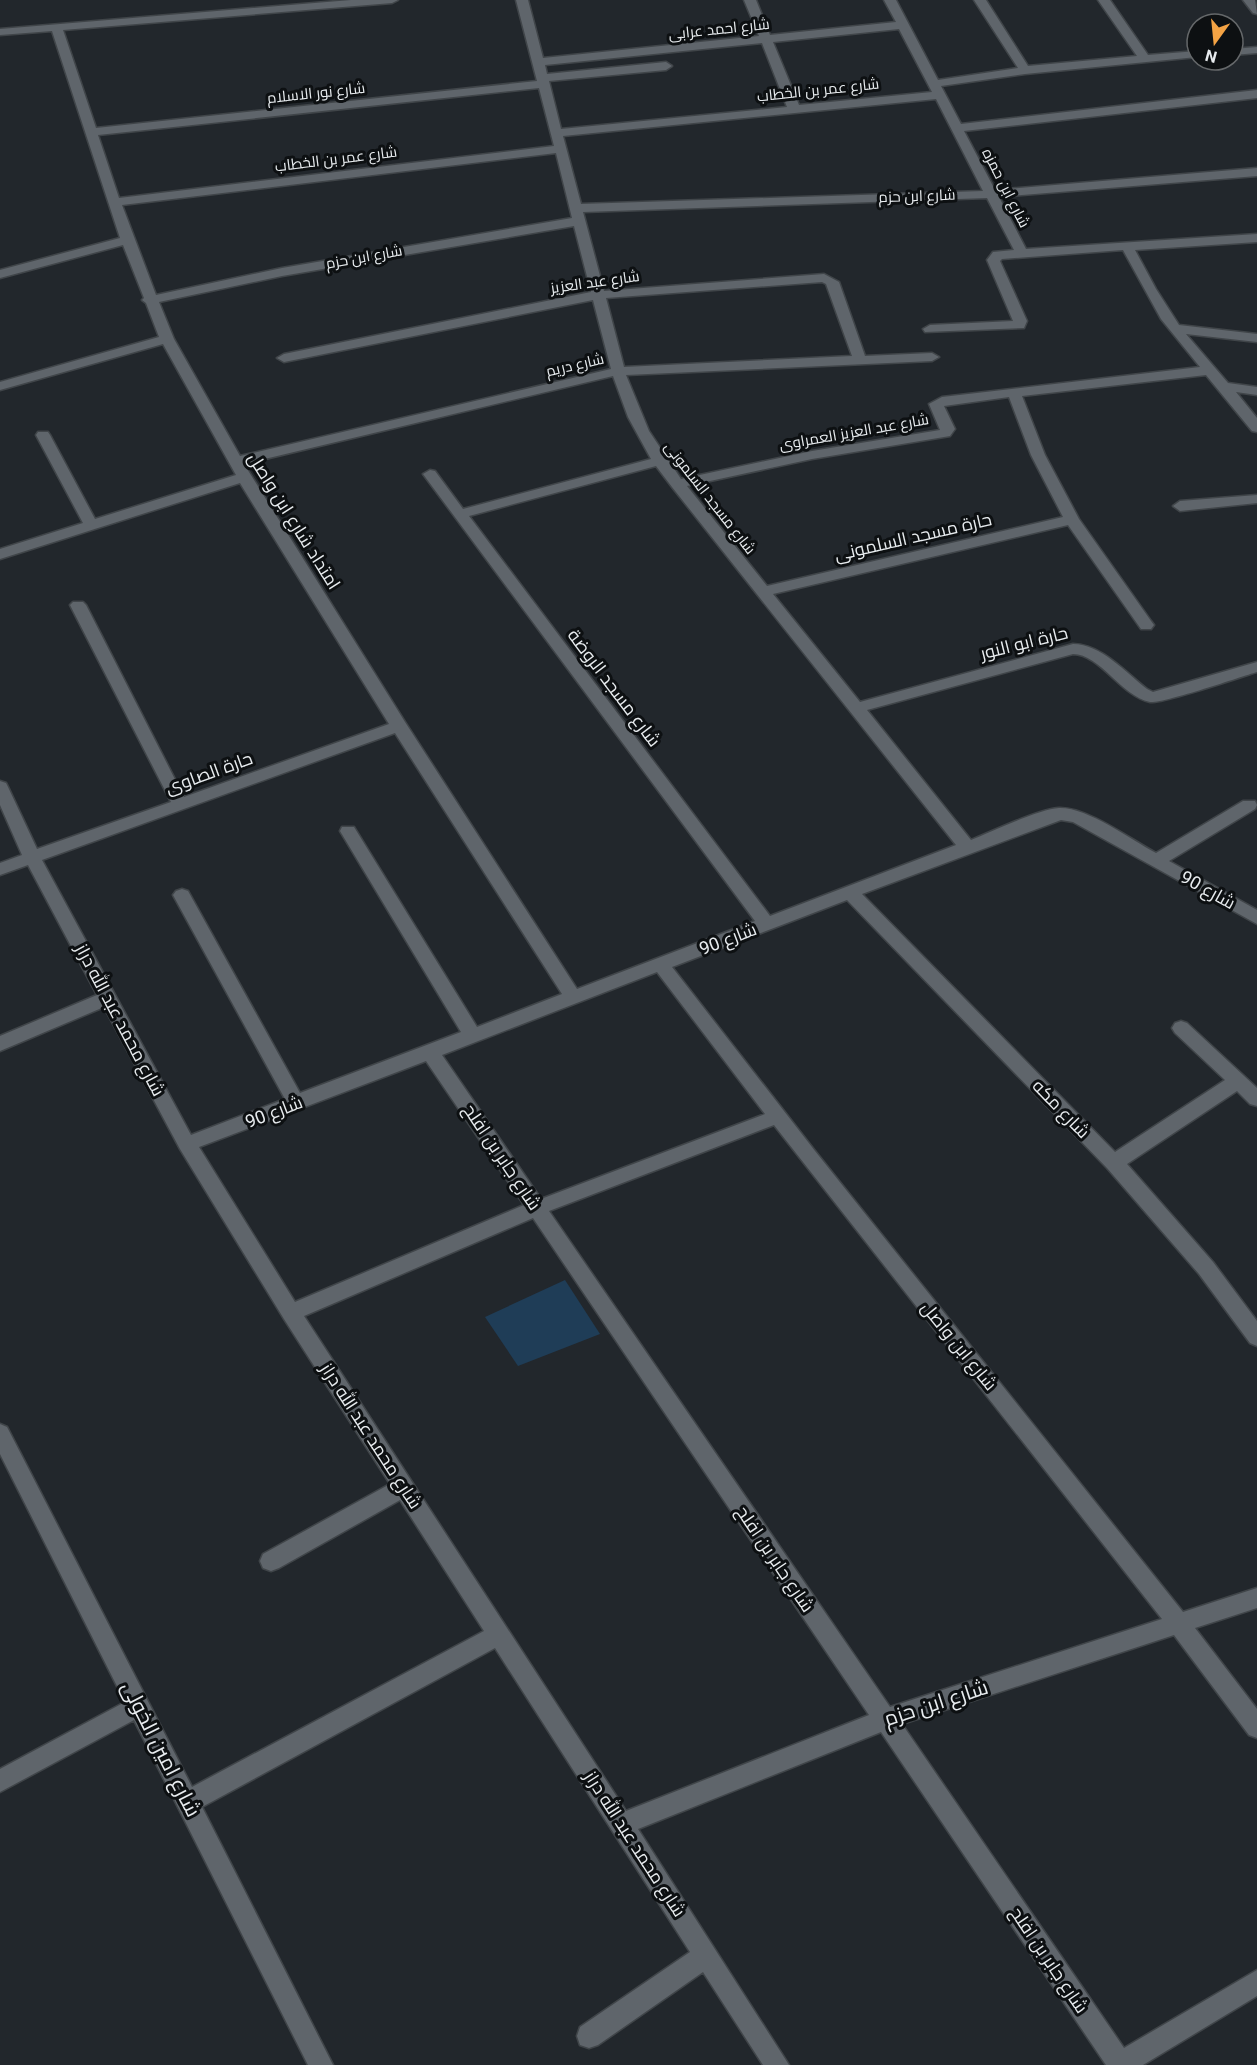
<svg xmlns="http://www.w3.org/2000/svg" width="1257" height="2065" viewBox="0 0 1257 2065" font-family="Roboto,Cairo,sans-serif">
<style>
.green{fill:#1f3d57}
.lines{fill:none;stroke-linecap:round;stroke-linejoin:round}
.minor-casing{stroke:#404549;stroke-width:3}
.minor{fill:#5f656b;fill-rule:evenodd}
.labels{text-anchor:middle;stroke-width:6;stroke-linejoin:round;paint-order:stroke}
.far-street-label{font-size:15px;fill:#e8ecef;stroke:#0d1012}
.street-label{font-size:18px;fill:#e8ecef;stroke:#0d1012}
.near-street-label{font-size:21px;fill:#e8ecef;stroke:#0d1012}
</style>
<rect width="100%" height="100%" fill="#22272c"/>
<path class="green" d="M565 1280 600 1334 518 1366 485 1317Z"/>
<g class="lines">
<g class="minor-casing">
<g id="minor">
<path d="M351 0H398L392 3 63 30 96 128 537 81 516 0H528L543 58 759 36 744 0H756L770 35 896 22 884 0H896L938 80 1018 68 974 0H986L1028 66 1137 56 1098 0H1110L1148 55 1197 51V57L1025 74 941 86 961 124 1257 90V98L964 131 995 190 1257 168V176L999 197 1026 249 1257 234V242L1135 250 1156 289 1179 325 1257 334V342L1186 334 1228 383 1257 387V395L1236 392 1257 418V432L1252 431 1206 375 1022 396 1045 455 1079 519 1151 621 1154 625 1151 629H1141L1068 525 773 594 860 702 1073 644C1101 644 1125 672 1147 689L1153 692 1257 662V672C1240 677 1162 704 1150 702 1121 696 1100 654 1073 654L867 710 971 840C991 832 1039 809 1059 808 1087 807 1130 839 1156 853L1243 801H1255L1257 805 1255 809 1169 861 1257 910V924L1073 822 1061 820 862 894 1115 1152 1225 1080 1175 1033 1172 1028 1175 1023 1181 1021 1187 1023 1257 1088V1106L1250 1104 1237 1091 1127 1164 1213 1262 1257 1321V1346L1250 1343 1199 1274 1107 1168 847 900 672 967 815 1151 1183 1612 1257 1588V1608L1195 1628 1257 1709V1738L1249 1735 1174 1635 902 1724 1124 2048 1257 1970V1996L1143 2065H1106L881 1732 638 1829 789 2065H763L703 1972 598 2045 589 2048 580 2045 577 2036 580 2027 690 1952 495 1648 202 1807 333 2065H308L134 1720 0 1792V1769L125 1702 0 1454V1424L7 1427 192 1787 484 1631 400 1500 279 1568 271 1571 263 1568 260 1561 263 1554 390 1484 284 1319 180 1149 104 1007 0 1051V1036L97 995 28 865 0 875V863L22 855 0 805V781L6 783 8 787 37 849 171 802 70 605 73 602H83L86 605 184 797 389 724 240 483 0 559V549L83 523 36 435 38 432H48L50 435 95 519 236 475 163 344 0 390V382L159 337 146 303 142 300 144 298 123 245 0 278V270L120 238 52 31 0 35V29ZM899 29 932 92 799 105 773 42ZM762 43 787 107 561 129 549 81 666 70 672 66 666 62 547 74 545 65ZM539 88 554 146 119 198 98 135ZM936 99 983 191 581 204 563 136ZM556 153 572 218 282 268 156 295 122 205ZM987 198 1014 250 993 252 987 260 1013 321 930 325 923 329 925 332 1024 328 1027 321 1000 261 1002 259 1123 250 1161 319 1200 367 942 397 929 404 940 430 812 451 681 479 649 431 626 375 932 361 939 357 932 353 865 356 839 282 824 274 604 291 583 212ZM574 226 591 292 284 354 277 358 284 362 593 300 611 369 240 456 174 339 159 302 282 276ZM822 282 826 284 852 356 624 367 606 298ZM613 376 628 417 651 459 463 509 435 471 430 470 423 474 755 921 577 989 405 722 244 464ZM1009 397 1031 455 1063 517 767 586 687 486 812 459 950 436 955 429 944 406ZM656 466 672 487 956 845 770 916 469 516ZM395 733 562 994 477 1027 354 827H342L340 831 461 1032 300 1093 188 891 182 889 176 891 173 895 285 1099 191 1135 42 860ZM657 972 765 1114 541 1199 442 1055ZM426 1061 524 1205 295 1302 199 1147ZM774 1125 1162 1619 890 1707 549 1211ZM533 1218 869 1715 626 1811 304 1316Z"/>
<path d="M1243 0H1255L1257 14 1253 13Z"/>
<path d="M1257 47V53L1233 55V49Z"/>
<path d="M1257 495V503L1180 511 1173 506 1180 501Z"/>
</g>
</g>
<use href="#minor" class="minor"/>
</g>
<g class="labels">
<g class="far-street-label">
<text transform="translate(719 29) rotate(-6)" y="5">شارع احمد عرابى</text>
<text transform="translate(818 90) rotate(-6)" y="5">شارع عمر بن الخطاب</text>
<text transform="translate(316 93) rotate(-6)" y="5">شارع نور الاسلام</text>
<text transform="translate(336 159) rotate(-7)" y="5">شارع عمر بن الخطاب</text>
<text transform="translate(1006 188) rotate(63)" y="5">شارع ابن حمزه</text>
<text transform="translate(917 196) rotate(-2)" y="5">شارع ابن حزم</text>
<text transform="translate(364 257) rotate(-10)" y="5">شارع ابن حزم</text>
<text transform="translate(595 282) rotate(-8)" y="5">شارع عبد العزيز</text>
<text transform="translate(575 365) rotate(-13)" y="5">شارع دريم</text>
<text transform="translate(854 432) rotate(-10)" y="5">شارع عبد العزيز العمراوى</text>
<text transform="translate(710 498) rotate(52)" y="5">شارع مسجد السلمونى</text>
</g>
<g class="street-label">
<text transform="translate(294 521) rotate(58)" y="6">امتداد شارع ابن واصل</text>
<text transform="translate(913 537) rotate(-13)" y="6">حارة مسجد السلمونى</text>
<text transform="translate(1024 643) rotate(-14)" y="6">حارة ابو النور</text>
<text transform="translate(614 688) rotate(53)" y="6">شارع مسجد الروضة</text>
<text transform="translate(209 773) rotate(-20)" y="6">حارة الصاوى</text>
<text transform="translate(1208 890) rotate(29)" y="6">شارع 90</text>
<text transform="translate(728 939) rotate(-21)" y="6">شارع 90</text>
<text transform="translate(120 1020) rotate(62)" y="6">شارع محمد عبد الله دراز</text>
<text transform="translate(1061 1109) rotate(46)" y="6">شارع مكه</text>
<text transform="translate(274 1112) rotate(-21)" y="6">شارع 90</text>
<text transform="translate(502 1157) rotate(56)" y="6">شارع جابر بن افلح</text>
<text transform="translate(959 1346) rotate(51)" y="6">شارع ابن واصل</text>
<text transform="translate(371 1436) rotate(57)" y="6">شارع محمد عبد الله دراز</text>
<text transform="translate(775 1559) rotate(56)" y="6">شارع جابر بن افلح</text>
<text transform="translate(635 1844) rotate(57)" y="6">شارع محمد عبد الله دراز</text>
<text transform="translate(1049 1960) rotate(56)" y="6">شارع جابر بن افلح</text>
</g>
<g class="near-street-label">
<text transform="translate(936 1703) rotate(-18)" y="7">شارع ابن حزم</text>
<text transform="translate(161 1749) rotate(63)" y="7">شارع امين الخولى</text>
</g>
</g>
<g transform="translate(1215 42) rotate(195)"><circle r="28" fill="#0d1012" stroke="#65686a" stroke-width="1.5"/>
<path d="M0-4.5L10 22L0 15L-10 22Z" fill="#f4a344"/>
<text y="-9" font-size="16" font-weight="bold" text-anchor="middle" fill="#e8ecef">N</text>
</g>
</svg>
